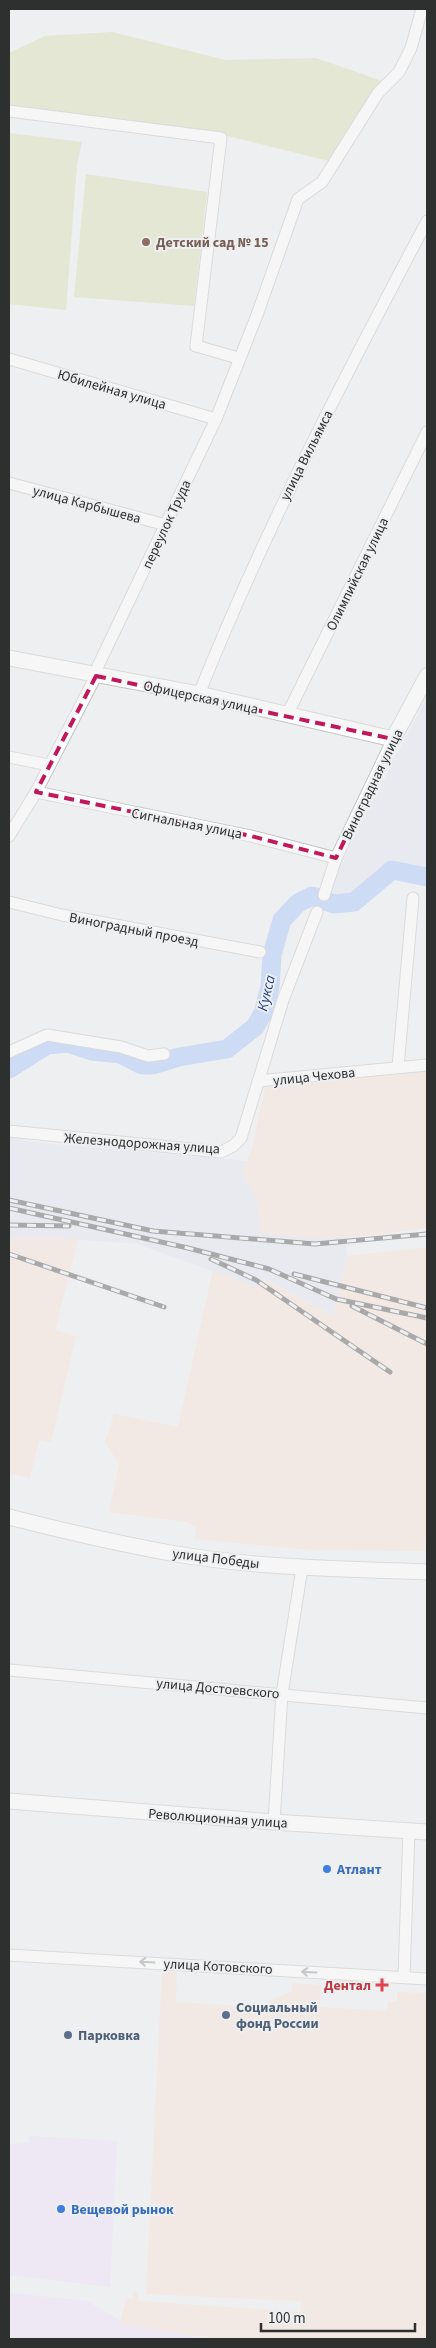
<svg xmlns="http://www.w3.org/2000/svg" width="436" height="2348" viewBox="0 0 436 2348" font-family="'Source Sans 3',sans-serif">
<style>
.commercial{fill:#eae1f5}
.industrial{fill:#f7e0d4}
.built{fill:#e2e5ee}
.green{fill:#d4ddb0}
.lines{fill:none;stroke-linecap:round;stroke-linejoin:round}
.river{stroke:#a6c3fb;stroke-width:19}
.minor-casing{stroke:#c1c2c3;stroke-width:13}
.tertiary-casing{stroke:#c1c2c3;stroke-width:17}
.minor{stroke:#fff;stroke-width:11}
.tertiary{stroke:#fff;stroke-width:15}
.rail-casing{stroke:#555656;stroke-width:5}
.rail{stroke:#eeeff1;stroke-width:3;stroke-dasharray:9;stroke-linecap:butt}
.oneway{stroke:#969797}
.marked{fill:none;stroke:#c2185b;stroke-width:4;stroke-dasharray:10 6;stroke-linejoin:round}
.education-dot{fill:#8d6e63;stroke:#eeeff1;stroke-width:2}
.shop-dot{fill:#3f7fe0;stroke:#eeeff1;stroke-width:2}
.health-dot{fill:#e0444e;stroke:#eeeff1;stroke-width:2}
.service-dot{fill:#5c6f8a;stroke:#eeeff1;stroke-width:2}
.labels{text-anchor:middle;stroke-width:4;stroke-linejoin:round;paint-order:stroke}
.education-label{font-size:14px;font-weight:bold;fill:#785e54;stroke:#eeeff1;text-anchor:start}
.street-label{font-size:14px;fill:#2e2f2f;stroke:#eeeff1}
.shop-label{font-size:14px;font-weight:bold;fill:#366cbe;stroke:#eeeff1;text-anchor:start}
.health-label{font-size:14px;font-weight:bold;fill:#be3a42;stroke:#eeeff1;text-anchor:end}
.service-label{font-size:14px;font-weight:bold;fill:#4e5e75;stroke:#eeeff1;text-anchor:start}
.water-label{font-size:15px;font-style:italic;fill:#224181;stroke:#eeeff1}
</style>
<rect width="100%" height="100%" fill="#eeeff1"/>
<g class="commercial">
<path d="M9 2107 10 2144 29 2143V2136L117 2141 110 2287 9 2275Z"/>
<path d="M11 2293 87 2301 121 2321V2324L216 2339H9V2294Z"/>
</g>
<g class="industrial">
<path d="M427 1071V1228L375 1235 314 1238 260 1234 257 1198 242 1174 252 1149 265 1088Z"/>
<path d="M42 1237 78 1239 55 1330 76 1336 51 1442 39 1440 30 1478 9 1473V1239Z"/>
<path d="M427 1247V1527L425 1551 312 1550 195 1539 196 1526 186 1522 109 1512 119 1464 105 1442 114 1414 178 1427 213 1270 255 1287 260 1277 333 1316 347 1256Z"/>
<path d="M162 1971 177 1972 176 2002 258 2007 290 1992 292 1994V1983L321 1985 320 2007 387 2011 388 2001 397 2002V1992L427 1993V2339H216L120 2324 126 2299H133V2292L138 2293V2301L300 2312 301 2301 146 2294Z"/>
</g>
<g class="built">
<path d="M427 695V873L407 868 390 867 353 899 336 901 326 897 341 863 390 768 389 767 396 753H398Z"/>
<path d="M9 1137 34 1142 247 1161 242 1174 257 1198 261 1233 314 1238 345 1237 347 1256 333 1316 261 1277 255 1287 138 1244 42 1237 9 1239Z"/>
</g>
<g class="green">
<path d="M112 32 226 60 316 58 385 82 333 162 220 134 9 108V53L45 36Z"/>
<path d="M9 133 82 142 77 164 66 310 9 304Z"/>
<path d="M86 174 207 192 194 306 74 297Z"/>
</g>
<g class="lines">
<path class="river" d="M9 1069 47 1045 68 1043 92 1051 121 1054 142 1065H153L179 1057 227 1049 255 1027 263 1013 270 987 272 955 282 920 298 903 312 896 334 904 354 902 392 870 427 877"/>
<g class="minor-casing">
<g id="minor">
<path d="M9 111 221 138 196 346 238 358"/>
<path d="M9 359 216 419"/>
<path d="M9 483 166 525"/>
<path d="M199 694C264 531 345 376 427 221"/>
<path d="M287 715 427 432"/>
<path d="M9 757 49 765"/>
<path d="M36 792 251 836 336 858"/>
<path d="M9 836 36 792 96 676 98 666 216 419 257 315 298 199 322 182 378 93 399 72 411 48 422 9"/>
<path d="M324 895 336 858 393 739"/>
<path d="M9 902 62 915 260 952"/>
<path d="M9 1052 47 1035 121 1047 148 1056 164 1054"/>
<path d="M398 1067 413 898"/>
<path d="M258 1081 427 1065"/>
<path d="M9 1131 221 1152 233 1146 241 1138 283 1000 317 912"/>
<path d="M9 1670 427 1708"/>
<path d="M274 1822 282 1694 302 1568"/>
<path d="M9 1955 427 1979"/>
<path d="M404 1977 409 1830"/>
</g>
</g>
<g class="tertiary-casing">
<g id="tertiary">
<path d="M9 658 199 694 393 739 427 676"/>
<path d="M9 1517C64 1531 120 1544 176 1554 259 1568 344 1569 427 1572"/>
<path d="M9 1801 274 1822 427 1832"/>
</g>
</g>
<use href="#minor" class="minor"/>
<use href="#tertiary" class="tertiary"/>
<g class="rail-casing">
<g id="rail">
<path d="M9 1200 153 1231 315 1244 427 1234"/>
<path d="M9 1208 188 1248 269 1269 336 1299 427 1318"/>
<path d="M9 1225 69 1226"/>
<path d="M9 1254 164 1307"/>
<path d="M211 1259 256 1280 390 1372"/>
<path d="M294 1274 427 1308"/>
<path d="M352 1306 427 1344"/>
</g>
</g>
<use href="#rail" class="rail"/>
</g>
<defs><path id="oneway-shaft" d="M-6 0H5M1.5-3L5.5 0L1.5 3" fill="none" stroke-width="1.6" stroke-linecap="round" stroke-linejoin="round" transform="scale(1.25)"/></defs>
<g class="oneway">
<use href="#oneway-shaft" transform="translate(147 1962) rotate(-177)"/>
<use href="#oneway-shaft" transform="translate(309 1972) rotate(-177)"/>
</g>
<path d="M0 0H436V2348H0ZM96 676 393 739 336 858 251 836 36 792Z" fill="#eeeff1" fill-opacity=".55" fill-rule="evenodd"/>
<path class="marked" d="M96 676 393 739 336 858 251 836 36 792Z"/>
<circle class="education-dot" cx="146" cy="242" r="5"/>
<g class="shop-dot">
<circle cx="327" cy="1869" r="5"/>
<circle cx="61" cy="2209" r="5"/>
</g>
<path class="health-dot" d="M379.5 1977.5h5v5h5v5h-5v5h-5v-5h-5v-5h5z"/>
<g class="service-dot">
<circle cx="226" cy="2015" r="5"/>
<circle cx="68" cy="2035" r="5"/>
</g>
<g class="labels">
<g class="education-label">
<text x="156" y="247">Детский сад № 15</text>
</g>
<g class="street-label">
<text transform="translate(112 389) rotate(16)" y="5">Юбилейная улица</text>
<text transform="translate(306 455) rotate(-63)" y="5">улица Вильямса</text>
<text transform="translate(87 504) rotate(15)" y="5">улица Карбышева</text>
<text transform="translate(166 524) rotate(-65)" y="5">переулок Труда</text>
<text transform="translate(357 574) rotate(-64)" y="5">Олимпийская улица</text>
<text transform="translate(201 697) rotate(12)" y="5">Офицерская улица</text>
<text transform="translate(372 784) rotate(-64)" y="5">Виноградная улица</text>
<text transform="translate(187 823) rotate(11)" y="5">Сигнальная улица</text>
<text transform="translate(134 929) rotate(11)" y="5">Виноградный проезд</text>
<text transform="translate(314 1076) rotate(-6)" y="5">улица Чехова</text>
<text transform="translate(142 1143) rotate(4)" y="5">Железнодорожная улица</text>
<text transform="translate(216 1558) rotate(7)" y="5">улица Победы</text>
<text transform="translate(218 1688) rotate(5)" y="5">улица Достоевского</text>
<text transform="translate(218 1818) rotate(4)" y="5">Революционная улица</text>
<text transform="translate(218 1966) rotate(3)" y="5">улица Котовского</text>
</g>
<g class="shop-label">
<text x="337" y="1874">Атлант</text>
<text x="71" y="2214">Вещевой рынок</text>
</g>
<g class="health-label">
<text x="371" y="1990">Дентал</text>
</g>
<g class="service-label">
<text x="236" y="2012">Социальный<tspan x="236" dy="16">фонд России</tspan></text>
<text x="78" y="2040">Парковка</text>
</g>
<g class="water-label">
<text transform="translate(266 993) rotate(-77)" y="5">Кукса</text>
</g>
</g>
<rect width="436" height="2348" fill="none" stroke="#2e2f2f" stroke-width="20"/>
<path d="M261 2323v8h154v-8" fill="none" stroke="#2e2f2f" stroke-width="2.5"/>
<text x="268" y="2323" font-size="15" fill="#2e2f2f" stroke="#eeeff1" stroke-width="4" paint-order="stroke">100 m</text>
</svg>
